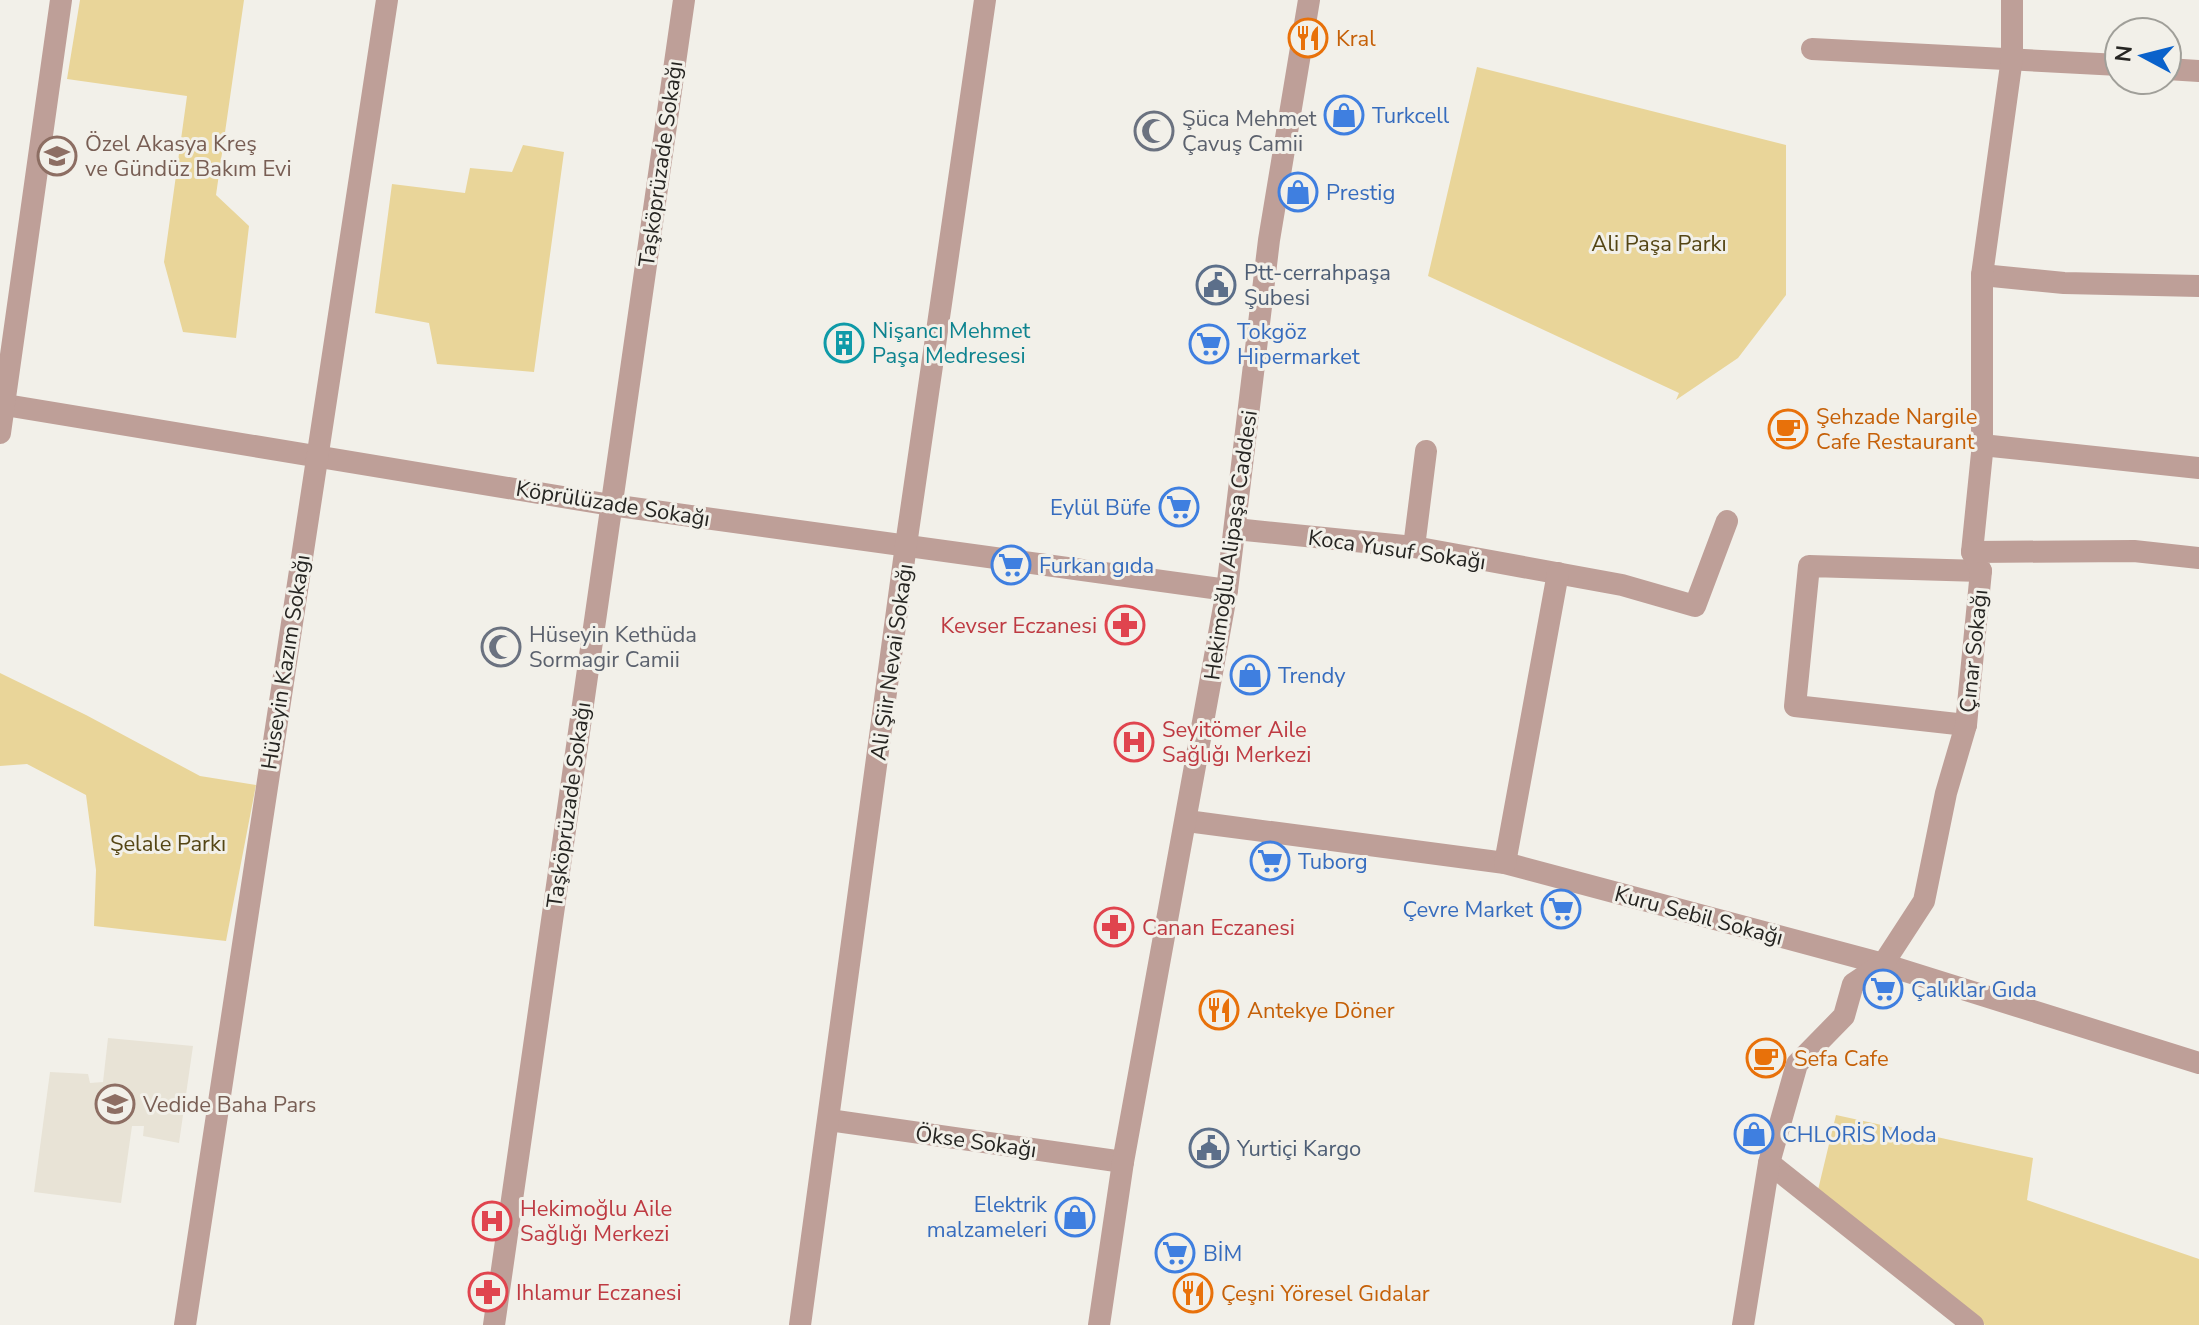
<svg xmlns="http://www.w3.org/2000/svg" width="2199" height="1325" viewBox="0 0 2199 1325" font-family="'Nunito Sans',sans-serif">
<style>
.built{fill:#e8e3d6}
.green{fill:#e9d599}
.lines{fill:none;stroke-linecap:round;stroke-linejoin:round}
.minor{stroke:#be9f98;stroke-width:22}
.tertiary{stroke:#be9f98;stroke-width:22}
.labels{text-anchor:middle;stroke-width:6;stroke-linejoin:round;paint-order:stroke}
.food-label{font-size:22px;fill:#c56008;stroke:#f2f0e9;text-anchor:start}
.shop-label{font-size:22px;fill:#366cbe;stroke:#f2f0e9;text-anchor:start}
.worship-label{font-size:22px;fill:#5b616d;stroke:#f2f0e9;text-anchor:start}
.education-label{font-size:22px;fill:#785e54;stroke:#f2f0e9;text-anchor:start}
.street-label{font-size:22px;fill:#262522;stroke:#f2f0e9}
.park-label{font-size:22px;fill:#544514;stroke:#f2f0e9}
.service-label{font-size:22px;fill:#4e5e75;stroke:#f2f0e9;text-anchor:start}
.culture-label{font-size:22px;fill:#0d838f;stroke:#f2f0e9;text-anchor:start}
.health-label{font-size:22px;fill:#be3a42;stroke:#f2f0e9;text-anchor:start}
</style>
<rect width="100%" height="100%" fill="#f2f0e9"/>
<path class="built" d="M108 1038 193 1046 179 1143 143 1136 144 1126H132L121 1203 34 1192 50 1072 88 1074 90 1083 103 1082Z"/>
<g class="green">
<path d="M80 0H244L216 195 249 226 236 338 183 332 164 262 187 96 67 79Z"/>
<path d="M1477 67 1786 145V295L1738 358 1676 400 1679 393 1428 276Z"/>
<path d="M523 145 564 152 534 372 437 364 429 323 375 313 392 184 465 193 470 168 512 172Z"/>
<path d="M0 673 86 715 200 776 256 785 226 941 94 926 96 870 86 795 27 764 0 766Z"/>
<path d="M1836 1115 2033 1158 2027 1200 2199 1259V1325H1985L1817 1194Z"/>
</g>
<g class="lines">
<g class="minor">
<path d="M1812 49 2119 65"/>
<path d="M2167 69 2199 71"/>
<path d="M1982 275 2064 283 2199 286"/>
<path d="M0 404 611 505 1227 590"/>
<path d="M0 433 61 0"/>
<path d="M1982 445 2199 468"/>
<path d="M1235 529 1414 547 1622 585 1695 606 1727 521"/>
<path d="M1414 547 1426 451"/>
<path d="M1972 552 1982 453V275L2012 58V0"/>
<path d="M1966 725 1795 706 1809 566 1981 571"/>
<path d="M1187 821 1505 863 1883 964 2199 1063"/>
<path d="M1505 863 1558 573"/>
<path d="M829 1120 1123 1162"/>
<path d="M1769 1163 1973 1325"/>
<path d="M185 1325 387 0"/>
<path d="M494 1325 684 0"/>
<path d="M800 1325 906 545 985 0"/>
<path d="M1743 1325 1769 1163 1797 1064 1844 1016 1853 984 1883 964 1924 901 1946 793 1966 725 1981 571 1972 552 2134 551 2199 558"/>
</g>
<path class="tertiary" d="M1099 1325 1123 1162 1227 590 1269 240 1309 0"/>
</g>
<defs>
<g id="restaurant-ring" transform="scale(2)"><circle r="9.5" fill="#f2f0e9" stroke="#e8710a" stroke-width="1.5"/><path d="M-5-6h1v4h1v-4h1v4h1v-4h1v5L-1.5 .5V6h-2V.5L-5-1ZM5-6V6H3V1.5H1.5Q1.5-4 5-6Z" fill="#e8710a"/></g>
<g id="shop-ring" transform="scale(2)"><circle r="9.5" fill="#f2f0e9" stroke="#3f7fe0" stroke-width="1.5"/><path d="M-5-2.5h2.3a2.7 3.5 0 0 1 5.4 0H5L5.5 6h-11ZM-1.5-2.5h3a1.5 2.3 0 0 0-3 0Z" fill="#3f7fe0"/></g>
<g id="mosque-ring" transform="scale(2)"><circle r="9.5" fill="#f2f0e9" stroke="#6b7280" stroke-width="1.5"/><path d="M3.5-4.9A6 6 0 1 0 3.5 4.9A5 5 0 1 1 3.5-4.9Z" fill="#6b7280"/></g>
<g id="school-ring" transform="scale(2)"><circle r="9.5" fill="#f2f0e9" stroke="#8d6e63" stroke-width="1.5"/><path d="M0-5L7-2L0 1L-7-2ZM-4 1L0 2.5L4 1V4Q0 6-4 4Z" fill="#8d6e63"/></g>
<g id="civic-ring" transform="scale(2)"><circle r="9.5" fill="#f2f0e9" stroke="#5c6f8a" stroke-width="1.5"/><path d="M-.6-6.5H3V-4.5H.6V-3L4-1V1h2V6H-6V1h2V-1L-.6-3ZM-1.2 2.5V6h2.4V2.5Z" fill="#5c6f8a"/></g>
<g id="building-ring" transform="scale(2)"><circle r="9.5" fill="#f2f0e9" stroke="#0f9aa8" stroke-width="1.5"/><path d="M-4-6H4V6H1V3H-1V6H-4ZM-2.5-4.3h1.7v1.8h-1.7ZM.8-4.3h1.7v1.8H.8ZM-2.5-1h1.7V.8h-1.7ZM.8-1h1.7V.8H.8Z" fill="#0f9aa8"/></g>
<g id="supermarket-ring" transform="scale(2)"><circle r="9.5" fill="#f2f0e9" stroke="#3f7fe0" stroke-width="1.5"/><path d="M-6-5.5h2.5l.6 2H6L4.5 2H-2.5L-4.4-4H-6ZM-1.5 3.2a1.3 1.3 0 1 0 .1 0ZM3 3.2a1.3 1.3 0 1 0 .1 0Z" fill="#3f7fe0"/></g>
<g id="cafe-ring" transform="scale(2)"><circle r="9.5" fill="#f2f0e9" stroke="#e8710a" stroke-width="1.5"/><path d="M-5.5-4.5H6V0H3Q3 3.5 0 3.5H-2.5Q-5.5 3.5-5.5 0ZM3-3.2v2h1.7v-2ZM-6 4.5H4V6H-6Z" fill="#e8710a"/></g>
<g id="pharmacy-ring" transform="scale(2)"><circle r="9.5" fill="#f2f0e9" stroke="#e0444e" stroke-width="1.5"/><path d="M-2-6h4v4h4v4h-4v4h-4v-4h-4v-4h4Z" fill="#e0444e"/></g>
<g id="hospital-ring" transform="scale(2)"><circle r="9.5" fill="#f2f0e9" stroke="#e0444e" stroke-width="1.5"/><path d="M-5-5h3v3.5h4V-5h3V5h-3V1.5h-4V5h-3Z" fill="#e0444e"/></g>
</defs>
<g fill-rule="evenodd">
<use href="#restaurant-ring" x="1308" y="38"/>
<use href="#shop-ring" x="1344" y="115"/>
<use href="#mosque-ring" x="1154" y="131"/>
<use href="#school-ring" x="57" y="156"/>
<use href="#shop-ring" x="1298" y="192"/>
<use href="#civic-ring" x="1216" y="285"/>
<use href="#building-ring" x="844" y="343"/>
<use href="#supermarket-ring" x="1209" y="344"/>
<use href="#cafe-ring" x="1788" y="429"/>
<use href="#supermarket-ring" x="1179" y="507"/>
<use href="#supermarket-ring" x="1011" y="565"/>
<use href="#pharmacy-ring" x="1125" y="625"/>
<use href="#mosque-ring" x="501" y="647"/>
<use href="#shop-ring" x="1250" y="675"/>
<use href="#hospital-ring" x="1134" y="742"/>
<use href="#supermarket-ring" x="1270" y="861"/>
<use href="#supermarket-ring" x="1561" y="909"/>
<use href="#pharmacy-ring" x="1114" y="927"/>
<use href="#supermarket-ring" x="1883" y="989"/>
<use href="#restaurant-ring" x="1219" y="1010"/>
<use href="#cafe-ring" x="1766" y="1058"/>
<use href="#school-ring" x="115" y="1104"/>
<use href="#shop-ring" x="1754" y="1134"/>
<use href="#civic-ring" x="1209" y="1148"/>
<use href="#shop-ring" x="1075" y="1217"/>
<use href="#hospital-ring" x="492" y="1221"/>
<use href="#supermarket-ring" x="1175" y="1253"/>
<use href="#pharmacy-ring" x="488" y="1292"/>
<use href="#restaurant-ring" x="1193" y="1293"/>
</g>
<g class="labels">
<g class="food-label">
<text x="1336" y="46">Kral</text>
<text x="1816" y="424">Şehzade Nargile<tspan x="1816" dy="25">Cafe Restaurant</tspan></text>
<text x="1247" y="1018">Antekye Döner</text>
<text x="1794" y="1066">Sefa Cafe</text>
<text x="1221" y="1301">Çeşni Yöresel Gıdalar</text>
</g>
<g class="shop-label">
<text x="1372" y="123">Turkcell</text>
<text x="1326" y="200">Prestig</text>
<text x="1237" y="339">Tokgöz<tspan x="1237" dy="25">Hipermarket</tspan></text>
<text x="1151" y="515" text-anchor="end">Eylül Büfe</text>
<text x="1039" y="573">Furkan gıda</text>
<text x="1278" y="683">Trendy</text>
<text x="1298" y="869">Tuborg</text>
<text x="1533" y="917" text-anchor="end">Çevre Market</text>
<text x="1911" y="997">Çalıklar Gıda</text>
<text x="1782" y="1142">CHLORİS Moda</text>
<text x="1047" y="1212" text-anchor="end">Elektrik<tspan x="1047" dy="25">malzameleri</tspan></text>
<text x="1203" y="1261">BİM</text>
</g>
<g class="worship-label">
<text x="1182" y="126">Şüca Mehmet<tspan x="1182" dy="25">Çavuş Camii</tspan></text>
<text x="529" y="642">Hüseyin Kethüda<tspan x="529" dy="25">Sormagir Camii</tspan></text>
</g>
<g class="education-label">
<text x="85" y="151">Özel Akasya Kreş<tspan x="85" dy="25">ve Gündüz Bakım Evi</tspan></text>
<text x="143" y="1112">Vedide Baha Pars</text>
</g>
<g class="street-label">
<text transform="translate(660 164) rotate(-82)" y="8">Taşköprüzade Sokağı</text>
<text transform="translate(613 503) rotate(9)" y="8">Köprülüzade Sokağı</text>
<text transform="translate(1230 545) rotate(-82)" y="8">Hekimoğlu Alipaşa Caddesi</text>
<text transform="translate(1397 549) rotate(8)" y="8">Koca Yusuf Sokağı</text>
<text transform="translate(1973 651) rotate(-84)" y="8">Çınar Sokağı</text>
<text transform="translate(285 662) rotate(-81)" y="8">Hüseyin Kazım Sokağı</text>
<text transform="translate(891 662) rotate(-82)" y="8">Ali Şiir Nevai Sokağı</text>
<text transform="translate(568 805) rotate(-82)" y="8">Taşköprüzade Sokağı</text>
<text transform="translate(1699 915) rotate(15)" y="8">Kuru Sebil Sokağı</text>
<text transform="translate(976 1141) rotate(8)" y="8">Ökse Sokağı</text>
</g>
<g class="park-label">
<text x="1659" y="251">Ali Paşa Parkı</text>
<text x="168" y="851">Şelale Parkı</text>
</g>
<g class="service-label">
<text x="1244" y="280">Ptt-cerrahpaşa<tspan x="1244" dy="25">Şubesi</tspan></text>
<text x="1237" y="1156">Yurtiçi Kargo</text>
</g>
<g class="culture-label">
<text x="872" y="338">Nişancı Mehmet<tspan x="872" dy="25">Paşa Medresesi</tspan></text>
</g>
<g class="health-label">
<text x="1097" y="633" text-anchor="end">Kevser Eczanesi</text>
<text x="1162" y="737">Seyitömer Aile<tspan x="1162" dy="25">Sağlığı Merkezi</tspan></text>
<text x="1142" y="935">Canan Eczanesi</text>
<text x="520" y="1216">Hekimoğlu Aile<tspan x="520" dy="25">Sağlığı Merkezi</tspan></text>
<text x="516" y="1300">Ihlamur Eczanesi</text>
</g>
</g>
<g transform="translate(2143 56) rotate(277)"><circle r="38" fill="#f2f0e9" stroke="#a09f99" stroke-width="2"/>
<path d="M0-6L14 30L0 20L-14 30Z" fill="#0a62cb"/>
<text y="-12" font-size="22" font-weight="bold" text-anchor="middle" fill="#262522">N</text>
</g>
</svg>
